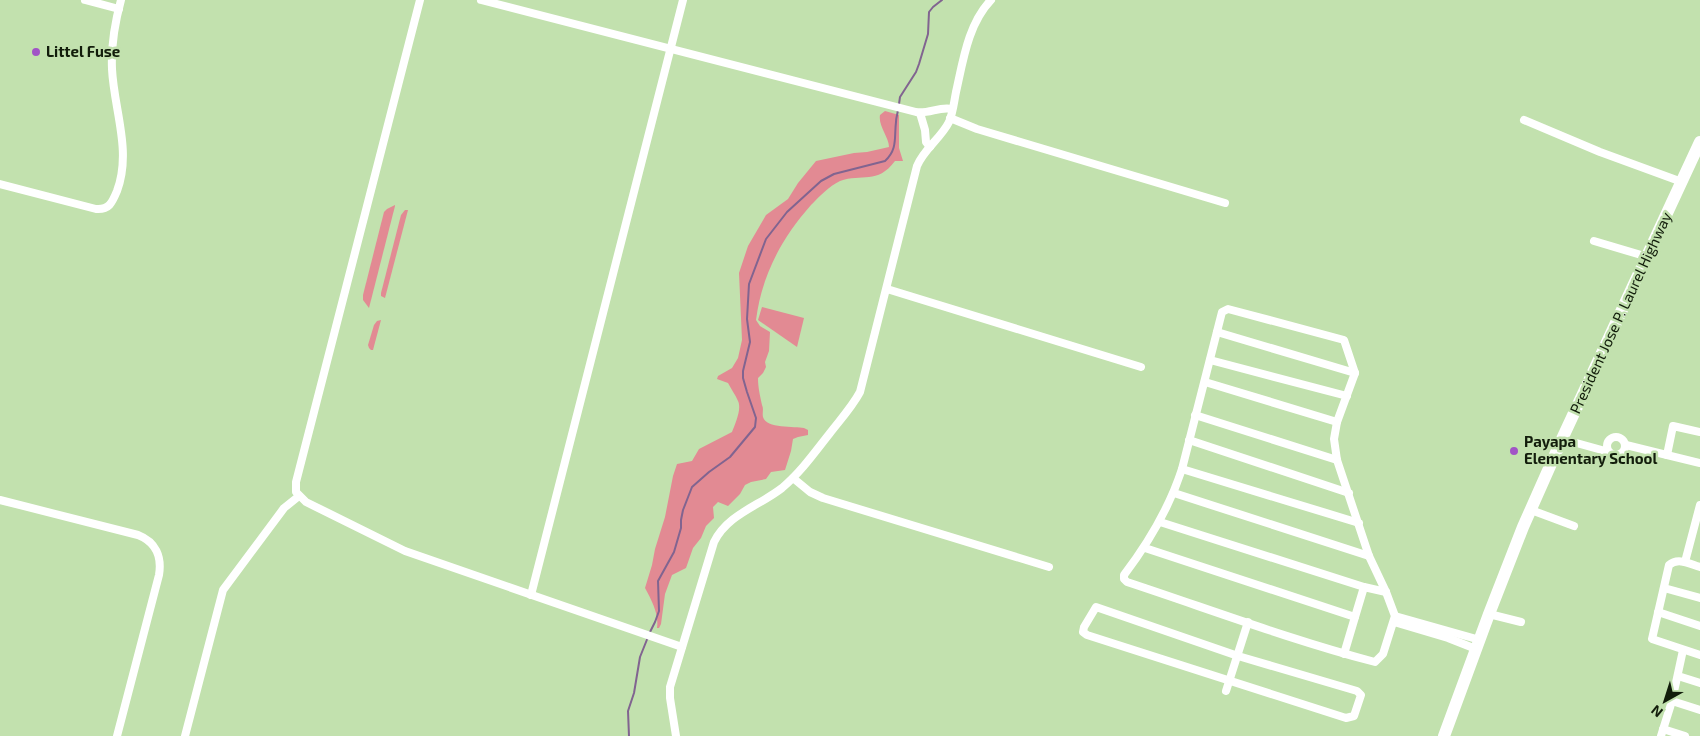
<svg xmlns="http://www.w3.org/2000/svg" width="1700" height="736" viewBox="0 0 1700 736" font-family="'Exo 2',sans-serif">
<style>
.green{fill:#e28a93}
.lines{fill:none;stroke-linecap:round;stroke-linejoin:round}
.stream{stroke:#816490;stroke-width:2}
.minor{stroke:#fff;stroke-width:8}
.trunk{stroke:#fff;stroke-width:12}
.poi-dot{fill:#a154c6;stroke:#c2e1ae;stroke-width:2}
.labels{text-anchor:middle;stroke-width:5;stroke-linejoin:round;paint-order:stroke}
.poi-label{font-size:15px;font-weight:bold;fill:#121d0b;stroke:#c2e1ae;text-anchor:start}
.street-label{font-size:15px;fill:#121d0b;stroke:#c2e1ae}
</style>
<rect width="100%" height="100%" fill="#c2e1ae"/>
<g class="green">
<path d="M885 111 899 115V148L903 161H895C877 185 862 173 840 181 829 186 819 197 811 205 781 239 762 275 756 320L760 326 770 332 769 351 765 362 766 367 763 373 758 378C758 388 760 395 762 405 764 409 762 413 763 417 766 429 795 426 804 428L808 430V435L798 437 793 439 791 451 785 470 771 472 766 479 751 482 745 485 740 494 728 506 718 502 713 507 714 518 706 526 701 538 693 548 686 568 672 575 665 594 661 624 659 628H657C659 614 652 601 645 588L652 565 655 549 665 517 673 476 677 464 692 461 699 449 732 432C735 424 742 409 738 401 735 394 731 389 728 383L717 379 718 376 732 368 738 358 742 340 739 273 748 246 766 215 788 199 798 183 816 161 854 153 867 152 889 147C889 137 878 126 880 115Z"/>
<path d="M395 205V206L369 308 363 300V295L384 212 387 209Z"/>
<path d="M405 210H408L385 298 381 296V293L401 215Z"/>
<path d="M762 307 804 318 797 347 758 320Z"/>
<path d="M381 320 373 350H371L369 348 368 345 374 325 377 321Z"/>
</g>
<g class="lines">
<g class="stream">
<path d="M899 104 900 97 916 72 919 64 928 34 929 12 933 7 942 0"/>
<path d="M650 632 655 622 659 611 658 581 674 552 681 528V520L683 510 692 487 709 472 730 457 755 427 756 418 747 392 743 378V371L750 342 747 319 749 284 766 239 787 212 821 181 834 174 885 161C898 149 894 137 896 122 896 117 898 113 898 109"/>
<path d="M629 736 628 711 634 693 640 657 648 637"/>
</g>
<g class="minor">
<path d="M85 0 119 9"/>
<path d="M420 0 296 482V492L306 502 405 551 682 647"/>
<path d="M481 0 916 112C929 114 940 106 952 109"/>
<path d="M920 113 925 130 926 142 930 147"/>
<path d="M950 118 977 129 1225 203"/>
<path d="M1524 120 1600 152 1682 182"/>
<path d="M0 184 96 209C109 210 112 203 117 191 132 151 114 110 112 69 111 46 115 22 121 0"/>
<path d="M1594 241 1648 257"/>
<path d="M887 289 1141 367"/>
<path d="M1228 309 1344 340 1355 373 1337 422 1334 439 1337 460 1369 556 1386 592 1395 616 1383 654 1375 662C1291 640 1209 609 1127 582L1124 579V575C1149 542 1169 509 1182 469L1222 312Z"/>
<path d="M1217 332 1355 373"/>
<path d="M1210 360 1347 396"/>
<path d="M1205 382 1337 422"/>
<path d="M1195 415 1337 460"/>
<circle cx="1616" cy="446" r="9"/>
<path d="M1562 439 1609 452"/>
<path d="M1189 440 1349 493"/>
<path d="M1626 445 1700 463"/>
<path d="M1667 455 1673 426 1700 432"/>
<path d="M1182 469 1359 523"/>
<path d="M793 478 810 492 823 498 1049 567"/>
<path d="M1174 493 1369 556"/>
<path d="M0 500 138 535C156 542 162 557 159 575L117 736"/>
<path d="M1531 510 1574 526"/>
<path d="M1160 522 1364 587 1386 592"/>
<path d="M1145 548 1355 617 1364 587"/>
<path d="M1685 562 1700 505"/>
<path d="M1700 567C1690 564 1678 557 1669 565L1652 639 1700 655"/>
<path d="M1664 588 1700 598"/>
<path d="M531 595 683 0"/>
<path d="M1096 607 1238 656 1357 691 1361 695 1354 716 1346 718 1087 635 1083 632 1084 627Z"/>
<path d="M1658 612 1700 626"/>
<path d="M1489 614 1521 622"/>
<path d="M1395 616 1480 640"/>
<path d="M1394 622 1448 638 1476 649"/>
<path d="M1344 654 1355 617"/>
<path d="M1678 676 1700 683"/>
<path d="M1226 691 1248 622"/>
<path d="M1672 701 1700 710"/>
<path d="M1663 729 1685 736"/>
<path d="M185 736 223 590 284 508 299 496"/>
<path d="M676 736 670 698V687L714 542C728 514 759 506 782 488 801 472 815 452 830 433 840 420 852 407 860 392L917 166C924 149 941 138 949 122 953 113 954 102 956 92 963 61 968 24 991 0"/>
<path d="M1661 736 1672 701 1683 650"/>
</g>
<path class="trunk" d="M1444 736 1489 614 1523 527 1562 439 1700 142"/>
</g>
<g class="poi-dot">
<circle cx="36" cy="52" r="5"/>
<circle cx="1514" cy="451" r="5"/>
</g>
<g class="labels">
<g class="poi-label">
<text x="46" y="57">Littel Fuse</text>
<text x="1524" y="447">Payapa<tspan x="1524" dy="17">Elementary School</tspan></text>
</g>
<g class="street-label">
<text transform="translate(1621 313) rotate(-65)" y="5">President Jose P. Laurel Highway</text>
</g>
</g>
<g transform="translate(1665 701) rotate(219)" stroke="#c2e1ae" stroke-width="4" paint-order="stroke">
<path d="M0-4L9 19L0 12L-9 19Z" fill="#121d0b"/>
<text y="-8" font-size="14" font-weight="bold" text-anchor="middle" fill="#121d0b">N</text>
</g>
</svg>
